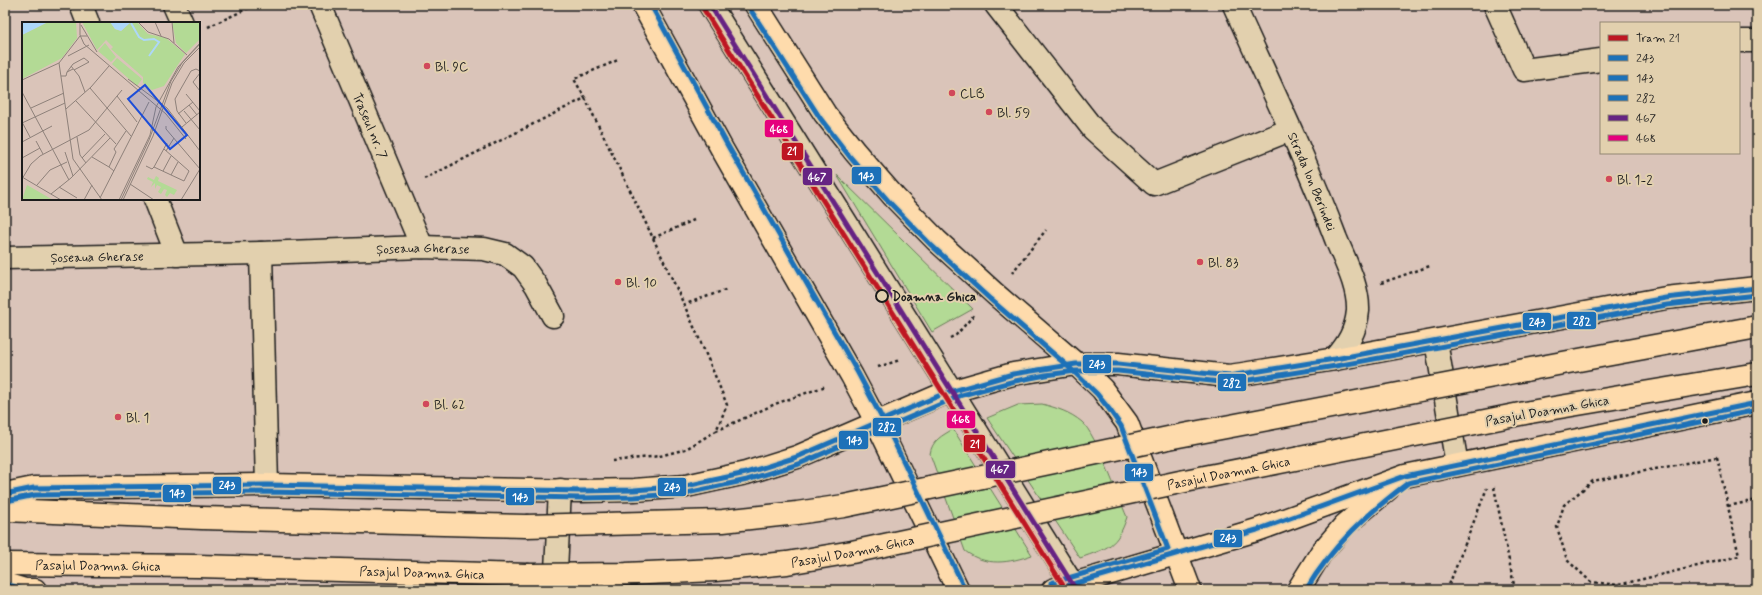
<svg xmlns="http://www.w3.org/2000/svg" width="1762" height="595" viewBox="0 0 1762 595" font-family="Mynerve,sans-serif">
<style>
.green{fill:#b3da95;stroke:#687b58}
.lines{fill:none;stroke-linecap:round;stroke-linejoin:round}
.minor-casing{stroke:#1c1c1c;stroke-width:25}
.major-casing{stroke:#1c1c1c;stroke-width:25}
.path{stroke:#1c1c1c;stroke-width:2.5;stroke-dasharray:3 3;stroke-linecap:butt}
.minor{stroke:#e2d0ae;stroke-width:22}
.major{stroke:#fedbac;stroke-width:22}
.major-bridge-casing{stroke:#1c1c1c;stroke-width:25;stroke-linecap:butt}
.major-bridge{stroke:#fedbac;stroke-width:22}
.bus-1-casing{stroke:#e2d0ae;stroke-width:8}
.bus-2-casing{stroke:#e2d0ae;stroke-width:8}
.bus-3-casing{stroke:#e2d0ae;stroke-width:8}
.bus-4-casing{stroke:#e2d0ae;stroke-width:8}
.bus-5-casing{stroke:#e2d0ae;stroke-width:8}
.bus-1{stroke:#1d71b8;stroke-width:5}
.bus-2{stroke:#1d71b8;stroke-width:5}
.bus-3{stroke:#1d71b8;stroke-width:5}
.bus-4{stroke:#662483;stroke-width:5}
.bus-5{stroke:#e5007d;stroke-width:5}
.tram-1-casing{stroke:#e2d0ae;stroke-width:8}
.tram-1{stroke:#be1622;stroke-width:5}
.poi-dot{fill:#d1495b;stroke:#e2d0ae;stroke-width:1.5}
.stop-dot{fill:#e2d0ae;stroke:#1c1c1c;stroke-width:2}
.bus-dot{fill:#1c1c1c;stroke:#e2d0ae;stroke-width:1.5}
.labels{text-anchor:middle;stroke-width:4;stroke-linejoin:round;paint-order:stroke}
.poi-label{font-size:13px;fill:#1c1c1c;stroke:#e2d0ae;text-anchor:start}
.street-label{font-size:13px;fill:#1c1c1c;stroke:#e2d0ae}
.stop-label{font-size:13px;font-weight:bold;fill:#1c1c1c;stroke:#e2d0ae;text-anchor:start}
.inset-river{fill:none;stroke:#add7f8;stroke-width:2}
.inset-road{fill:none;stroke:#8e817a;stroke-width:1}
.view{fill:#1d4ed8;fill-opacity:0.15;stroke:#1d4ed8;stroke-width:2}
.inset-edge{fill:none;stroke:#1c1c1c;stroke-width:2}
.line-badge{stroke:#e2d0ae;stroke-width:1.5}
.badge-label{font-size:11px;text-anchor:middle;font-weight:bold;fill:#fff}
</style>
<rect width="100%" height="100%" fill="#dac4b9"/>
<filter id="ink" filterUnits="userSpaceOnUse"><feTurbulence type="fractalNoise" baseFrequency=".025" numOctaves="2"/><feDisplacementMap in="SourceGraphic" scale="8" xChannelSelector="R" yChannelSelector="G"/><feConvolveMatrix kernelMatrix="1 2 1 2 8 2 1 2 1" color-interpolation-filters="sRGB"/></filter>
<g filter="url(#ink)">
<g class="green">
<path d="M837 175 973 309 932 332Z"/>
<path d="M1042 404C1057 408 1070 412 1082 422 1096 434 1118 497 1127 517 1117 547 1108 548 1080 558L987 418 1018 405Z"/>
<path d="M953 429 1032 555C1009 563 986 567 965 551L930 454C932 440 942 436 953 429Z"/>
</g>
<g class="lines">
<g class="minor-casing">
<g id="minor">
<path d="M81 5 88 23"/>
<path d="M174 5 182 23"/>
<path id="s1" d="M320 5 422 247"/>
<path d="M710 5 1076 590"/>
<path d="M996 5 1093 129 1154 184 1290 130"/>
<path id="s2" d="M1234 5C1269 83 1306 159 1336 239 1345 261 1359 287 1358 311 1356 331 1348 344 1335 359"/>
<path d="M1495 5 1524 70 1601 60"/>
<path d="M1739 41H1757"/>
<path d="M155 199 177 255"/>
<path d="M261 253 267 485"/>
<path id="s3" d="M5 258 261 253 422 247 484 249 505 254 523 267 536 285 553 316"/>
<path d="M1436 341 1457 465"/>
<path d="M555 590 560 490"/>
</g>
</g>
<g class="major-casing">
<g id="major">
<path d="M643 5 722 149 852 376 877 423 958 590"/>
<path d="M756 5 825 114 855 152 895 198 936 240 995 294 1076 364 1102 389 1127 423 1190 590"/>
<path d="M1525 370 1757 327"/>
<path d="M1530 412 1757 374"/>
<path d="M5 494 34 488 267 485 581 491 634 490 686 486 746 473 797 457 943 394 1013 374 1076 364H1118L1229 376 1243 374 1335 359 1666 298 1757 288"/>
<path d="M5 510 202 518 526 526"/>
<path id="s4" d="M5 564 198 566 527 575"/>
<path d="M5 584 25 590H35"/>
<path d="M1053 590 1257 530 1405 476 1757 403"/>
<path d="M1298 590 1321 553 1345 525 1388 489"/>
</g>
</g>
<g class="path">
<path d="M208 27 255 5"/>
<path d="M585 98C634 199 685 300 727 405L716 431 686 449 660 456 612 461"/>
<path d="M424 179 585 98 574 79 618 60"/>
<path d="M653 238 694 220"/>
<path d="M1012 273 1046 230"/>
<path d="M1381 283 1430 266"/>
<path d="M683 305 728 289"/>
<path d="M950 338 956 335 975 314"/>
<path d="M878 367 900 360"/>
<path d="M716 431 775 404 826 386"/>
<path d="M1717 457 1739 556 1618 585 1591 582 1567 560 1557 527 1564 505 1593 481Z"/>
<path d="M1494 487 1515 590"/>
<path d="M1728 506 1757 500"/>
<path d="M1447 590 1487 488"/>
</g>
<use href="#minor" class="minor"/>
<use href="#major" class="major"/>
<g class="major-bridge-casing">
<g id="major-bridge">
<path d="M526 526 723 521 797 513 844 506 1173 437 1525 370"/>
<path id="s5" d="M527 575 626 574 715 570 787 563 852 552 1180 482 1530 412"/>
</g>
</g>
<use href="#major-bridge" class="major-bridge"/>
<g class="bus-1-casing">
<g id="bus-1">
<path d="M5 494 34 488 267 485 581 491 634 490 686 486 746 473 797 457 943 394 1013 374 1076 364H1118L1229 376 1335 359 1666 298 1757 288"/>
<path d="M5 584 25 590H35"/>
<path d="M1053 590 1257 530 1405 476 1757 403"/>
</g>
</g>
<g class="bus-2-casing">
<g id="bus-2">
<path d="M750 9 820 118 850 157 890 203 931 245 990 299 1071 369 1097 394 1109 409 1121 426 1168 549 1051 583"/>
<path d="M6 501 35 495 267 492 581 498 634 497 687 493 747 480 799 464 881 428 884 424 883 420 858 373 728 146 651 5"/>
</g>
</g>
<g class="bus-3-casing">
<g id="bus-3">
<path d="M964 587 887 427 962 395 1015 381 1046 375 1076 371H1118L1230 383 1336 366 1667 305 1757 295"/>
<path d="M1306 590C1332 546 1368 513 1408 483L1757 410"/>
</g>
</g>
<g class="bus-4-casing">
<path id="bus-4" d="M710 5 1076 590"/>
</g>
<g class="bus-5-casing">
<path id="bus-5" d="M704 9 1068 590"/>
</g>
<use href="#bus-1" class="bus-1"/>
<use href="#bus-2" class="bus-2"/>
<use href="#bus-3" class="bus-3"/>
<use href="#bus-4" class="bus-4"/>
<use href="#bus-5" class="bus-5"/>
<g class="tram-1-casing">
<path id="tram-1" d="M701 5 1066 590"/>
</g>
<use href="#tram-1" class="tram-1"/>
</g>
</g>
<g class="poi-dot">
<circle cx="427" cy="66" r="4"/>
<circle cx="952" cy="93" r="4"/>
<circle cx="989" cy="112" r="4"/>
<circle cx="1609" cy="179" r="4"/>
<circle cx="1200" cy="262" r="4"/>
<circle cx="618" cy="282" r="4"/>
<circle cx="426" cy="404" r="4"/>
<circle cx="118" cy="417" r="4"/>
</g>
<circle class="stop-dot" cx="882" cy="296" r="6"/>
<circle class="bus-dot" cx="1705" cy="421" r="3.5"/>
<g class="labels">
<g class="poi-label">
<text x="435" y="71">Bl. 9C</text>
<text x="960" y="98">CLB</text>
<text x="997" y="117">Bl. 59</text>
<text x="1617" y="184">Bl. 1-2</text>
<text x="1208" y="267">Bl. 83</text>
<text x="626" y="287">Bl. 10</text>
<text x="434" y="409">Bl. 62</text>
<text x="126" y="422">Bl. 1</text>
</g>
<g class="street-label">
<text dy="5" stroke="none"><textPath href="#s1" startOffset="131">Traseul nr. 7</textPath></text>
<text dy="5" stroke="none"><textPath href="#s2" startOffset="193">Strada Ion Berindei</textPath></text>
<text dy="5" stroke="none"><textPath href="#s3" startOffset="418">Șoseaua Gherase</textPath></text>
<text dy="5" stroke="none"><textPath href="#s3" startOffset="92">Șoseaua Gherase</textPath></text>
<text transform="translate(1547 410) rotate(-10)" y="5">Pasajul Doamna Ghica</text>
<text dy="5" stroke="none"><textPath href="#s5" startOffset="711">Pasajul Doamna Ghica</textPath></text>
<text dy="5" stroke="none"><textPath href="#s5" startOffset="327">Pasajul Doamna Ghica</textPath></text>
<text dy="5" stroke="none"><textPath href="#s4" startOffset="93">Pasajul Doamna Ghica</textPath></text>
<text dy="5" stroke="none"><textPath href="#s4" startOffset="417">Pasajul Doamna Ghica</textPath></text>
</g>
<g class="stop-label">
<text x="892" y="301">Doamna Ghica</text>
</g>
</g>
<g transform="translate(22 22)">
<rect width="178" height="178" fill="#dac4b9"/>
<path d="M26 0H54L55 16 40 36 0 57V13ZM60 0H88L93 7 99 9 109 0H115L126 12 144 16 163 32 142 64 130 68 121 61V55L89 27 91 25 84 18 75 28ZM150 0 178 1V17L164 31 154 21ZM83 21 94 35 89 40 76 29ZM95 36 120 57 115 64 90 42ZM134 154 137 156 136 159 155 168 152 173 148 171 145 175 143 173 145 168 142 167 139 172 136 170 139 165 135 163 133 167V161L129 165 131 160 125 157 126 155 132 158ZM5 163 31 178H0Z" fill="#b3da95"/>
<path d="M0 0H26L0 13ZM88 0H109L99 9 93 7Z" fill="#add7f8"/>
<path class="inset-river" d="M109 1 117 15 122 18 132 17 137 20 127 34"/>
<path class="inset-road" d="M58 0V13L62 22 144 92 164 117M116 0 126 10 147 17 165 33M133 0 139 14M150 0 152 21M59 3 75 30M46 34 67 23M37 41 51 137 80 178M49 44 57 54 63 70M45 50 51 42 62 36 67 40 52 48M178 51 171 60 178 69M39 54H44L45 50 51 47M106 57 145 86 178 129M0 58 37 41 58 14H65M68 66 109 114M0 70 47 158M164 72 178 89M95 74 115 100M54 79 94 122M167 83 175 93M9 86 42 71M44 87 69 65 87 44M162 89 178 108M156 92 171 80M0 100 8 115M0 101 43 81M164 101 155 89 153 77 169 49 174 47 178 49M144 104V107L178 147M160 105 178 90M55 115 58 133 64 141M14 119 21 132M0 120 30 104M144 129 152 116M43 130 51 154M70 135 87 145M0 136 18 126M60 136 83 112M124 144 130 147 132 145 162 159 167 149 142 127M132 145 145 121M92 149 87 145 94 130 92 127 104 109M141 149 149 134M149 153 156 140M0 155 39 178M0 157 9 142 18 134 67 108 100 68M108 162 132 178M15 163 28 148 45 140M37 165 55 176M29 172 49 156 88 116M78 176 127 80M62 178 70 163M97 178 128 113 134 85 156 45 178 21M99 178 127 118 149 59 160 41 178 22M101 178 131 114 150 61 162 41 178 25M159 178 178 147"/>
<path class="view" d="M123 63 165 113 148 127 106 77Z"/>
<rect width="178" height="178" class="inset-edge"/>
</g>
<g class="line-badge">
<rect x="764" y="119" width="30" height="19" rx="4" fill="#e5007d"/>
<rect x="781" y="142" width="23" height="19" rx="4" fill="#be1622"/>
<rect x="851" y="166" width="31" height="19" rx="4" fill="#1d71b8"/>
<rect x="802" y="167" width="31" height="19" rx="4" fill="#662483"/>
<rect x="1566" y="311" width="31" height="19" rx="4" fill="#1d71b8"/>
<rect x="1522" y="312" width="30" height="19" rx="4" fill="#1d71b8"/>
<rect x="1082" y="354" width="30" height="20" rx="4" fill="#1d71b8"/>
<rect x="1217" y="373" width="30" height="19" rx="4" fill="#1d71b8"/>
<rect x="946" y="410" width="30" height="19" rx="4" fill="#e5007d"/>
<rect x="872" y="417" width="30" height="20" rx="4" fill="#1d71b8"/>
<rect x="838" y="430" width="31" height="20" rx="4" fill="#1d71b8"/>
<rect x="963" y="434" width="23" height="19" rx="4" fill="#be1622"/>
<rect x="985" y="460" width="31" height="19" rx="4" fill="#662483"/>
<rect x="1124" y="463" width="30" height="19" rx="4" fill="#1d71b8"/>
<rect x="212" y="476" width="30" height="19" rx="4" fill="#1d71b8"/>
<rect x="657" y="477" width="30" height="20" rx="4" fill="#1d71b8"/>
<rect x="162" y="484" width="30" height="19" rx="4" fill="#1d71b8"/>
<rect x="505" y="487" width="30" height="19" rx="4" fill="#1d71b8"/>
<rect x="1213" y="529" width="30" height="19" rx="4" fill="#1d71b8"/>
</g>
<g class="badge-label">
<text x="779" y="133">468</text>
<text x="792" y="155">21</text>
<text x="866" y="180">143</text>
<text x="817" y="181">467</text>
<text x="1582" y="325">282</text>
<text x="1537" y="326">243</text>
<text x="1097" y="368">243</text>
<text x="1232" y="387">282</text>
<text x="961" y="423">468</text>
<text x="887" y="431">282</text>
<text x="854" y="444">143</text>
<text x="975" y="448">21</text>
<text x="1000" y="473">467</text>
<text x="1139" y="476">143</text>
<text x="227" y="489">243</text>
<text x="672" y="491">243</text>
<text x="177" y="497">143</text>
<text x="520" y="501">143</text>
<text x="1228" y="542">243</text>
</g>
<rect width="1762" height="595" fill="none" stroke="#e2d0ae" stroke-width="20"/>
<rect x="10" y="10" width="1742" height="575" fill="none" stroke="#1c1c1c" stroke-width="1.5" filter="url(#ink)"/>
<rect x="1600" y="22" width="140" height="132" fill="#e2d0ae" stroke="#938874"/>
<rect x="1608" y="35" width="20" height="6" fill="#be1622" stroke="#938874"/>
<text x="1636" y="42" font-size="12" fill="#1c1c1c">Tram 21</text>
<rect x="1608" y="55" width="20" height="6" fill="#1d71b8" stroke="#938874"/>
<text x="1636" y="62" font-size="12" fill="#1c1c1c">243</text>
<rect x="1608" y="75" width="20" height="6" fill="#1d71b8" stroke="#938874"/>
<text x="1636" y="82" font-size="12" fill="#1c1c1c">143</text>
<rect x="1608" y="95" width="20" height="6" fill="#1d71b8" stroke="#938874"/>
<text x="1636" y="102" font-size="12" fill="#1c1c1c">282</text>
<rect x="1608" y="115" width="20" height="6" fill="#662483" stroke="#938874"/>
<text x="1636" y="122" font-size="12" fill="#1c1c1c">467</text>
<rect x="1608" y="135" width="20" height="6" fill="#e5007d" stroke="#938874"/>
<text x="1636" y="142" font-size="12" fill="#1c1c1c">468</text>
</svg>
